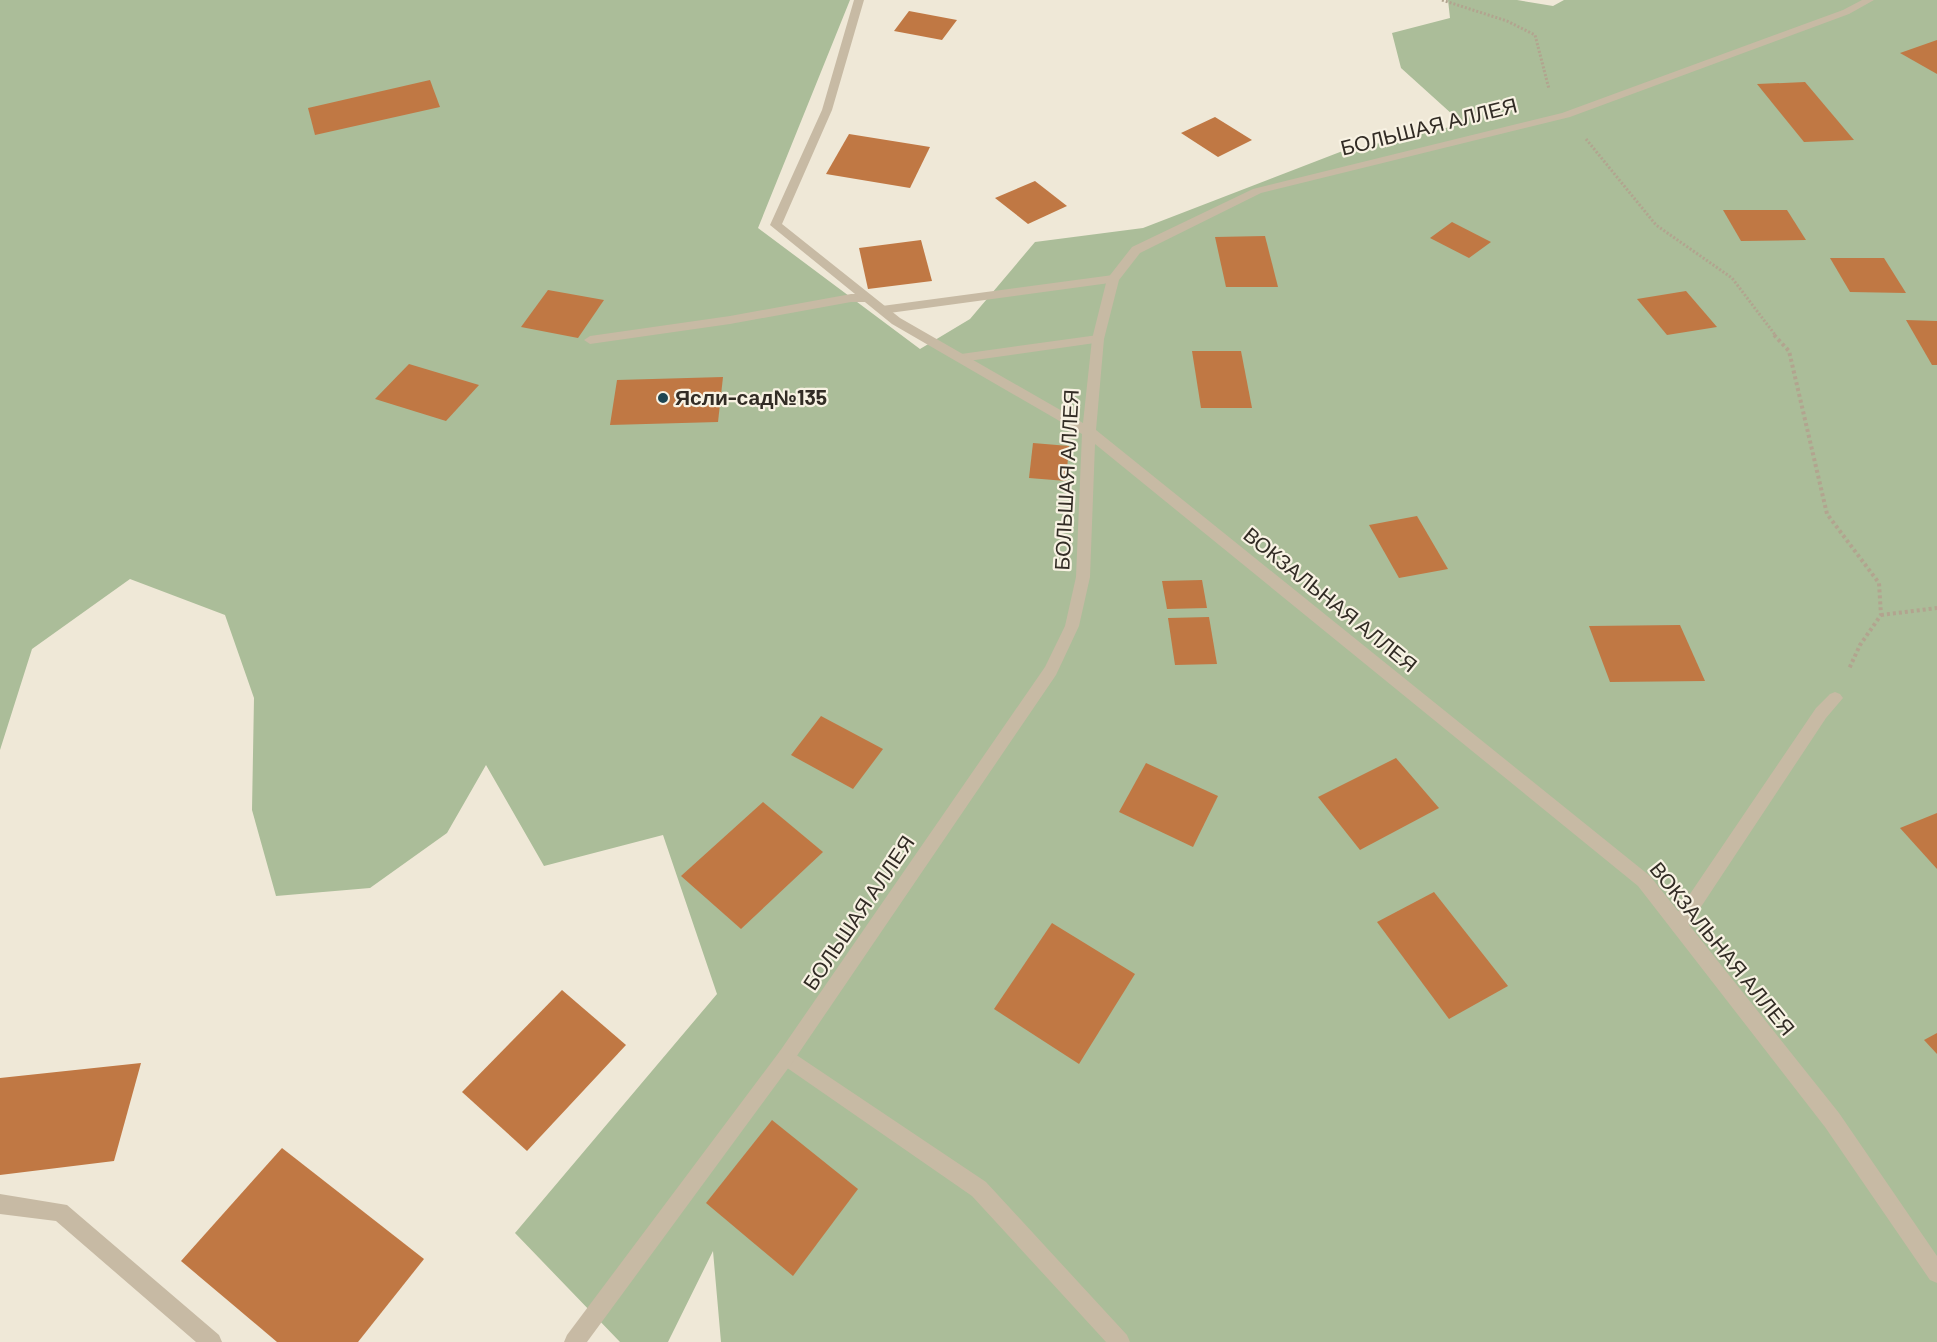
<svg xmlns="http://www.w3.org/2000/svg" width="1937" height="1342" font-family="Barlow,sans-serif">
<rect width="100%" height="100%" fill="#efe8d7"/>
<!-- green -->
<path fill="#abbd99" d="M 0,0 L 850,0 L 758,228 L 920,349 L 970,319 L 1035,242 L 1143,228 L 1340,152 L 1463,124 L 1401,68 L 1392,33 L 1450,18 L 1448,0 L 1517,0 L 1553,6 L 1564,0 L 1937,0 L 1937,1342 L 721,1342 L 713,1251 L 668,1342 L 620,1342 L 515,1233 L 717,994 L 663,835 L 544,866 L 486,765 L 447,833 L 370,888 L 276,896 L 252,810 L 254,698 L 225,615 L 130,579 L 32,649 L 0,750 Z"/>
<!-- building -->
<g fill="#c07844">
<path d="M 909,11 L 957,20 L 942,40 L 894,31 Z"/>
<path d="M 1937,40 L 1937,74 L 1900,53 Z"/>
<path d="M 430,80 L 440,107 L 315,135 L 308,108 Z"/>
<path d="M 1805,82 L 1854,140 L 1804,142 L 1757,84 Z"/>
<path d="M 1215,117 L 1252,140 L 1218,157 L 1181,133 Z"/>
<path d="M 849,134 L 930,147 L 910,188 L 826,174 Z"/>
<path d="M 1035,181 L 1067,206 L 1028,224 L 995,198 Z"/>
<path d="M 1723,210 L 1787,210 L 1806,240 L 1741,241 Z"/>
<path d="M 1452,222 L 1491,242 L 1469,258 L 1430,238 Z"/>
<path d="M 1265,236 L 1278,287 L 1226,287 L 1215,237 Z"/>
<path d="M 921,240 L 932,281 L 868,289 L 859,248 Z"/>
<path d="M 1830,258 L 1884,258 L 1906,293 L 1850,292 Z"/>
<path d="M 548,290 L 604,300 L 578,338 L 521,327 Z"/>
<path d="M 1686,291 L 1717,327 L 1667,335 L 1637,299 Z"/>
<path d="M 1906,320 L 1937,321 L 1937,365 L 1932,365 Z"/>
<path d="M 1192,351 L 1241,351 L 1252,408 L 1201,408 Z"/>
<path d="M 409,364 L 479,385 L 446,421 L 375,399 Z"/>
<path d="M 723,377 L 718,422 L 610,425 L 617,380 Z"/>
<path d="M 1033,443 L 1069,446 L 1066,481 L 1029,478 Z"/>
<path d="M 1417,516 L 1448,569 L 1399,578 L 1369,525 Z"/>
<path d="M 1202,580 L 1207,608 L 1167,609 L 1162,581 Z"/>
<path d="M 1209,617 L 1217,664 L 1175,665 L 1168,618 Z"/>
<path d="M 1680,625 L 1705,681 L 1610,682 L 1589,626 Z"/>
<path d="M 821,716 L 883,749 L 853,789 L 791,755 Z"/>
<path d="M 1396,758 L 1439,808 L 1360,850 L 1318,797 Z"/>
<path d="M 1146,763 L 1218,796 L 1193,847 L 1119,812 Z"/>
<path d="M 763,802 L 823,852 L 741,929 L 681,876 Z"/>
<path d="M 1937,813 L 1937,869 L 1900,828 Z"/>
<path d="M 1434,892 L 1508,986 L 1449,1019 L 1377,922 Z"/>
<path d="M 1052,923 L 1135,974 L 1079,1064 L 994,1009 Z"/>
<path d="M 562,990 L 626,1045 L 527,1151 L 462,1092 Z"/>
<path d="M 1937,1033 L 1937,1054 L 1924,1040 Z"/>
<path d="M 141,1063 L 114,1161 L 0,1175 L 0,1078 Z"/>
<path d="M 772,1120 L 858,1189 L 793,1276 L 706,1203 Z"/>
<path d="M 282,1148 L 424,1259 L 358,1342 L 277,1342 L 181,1261 Z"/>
</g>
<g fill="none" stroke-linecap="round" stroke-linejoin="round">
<!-- path-far1 -->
<g stroke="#b2a48f" stroke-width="3" stroke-dasharray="2 2" stroke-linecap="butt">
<path d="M 1442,0 L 1507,21 L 1535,35 L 1549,89"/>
<path d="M 1586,139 L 1656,225 L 1732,278 L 1776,336"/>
</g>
<!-- path -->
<g stroke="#b2a48f" stroke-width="4" stroke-dasharray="3 3" stroke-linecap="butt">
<path d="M 1774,335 L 1789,351 L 1827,514 L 1879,583 L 1881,615 L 1860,645 L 1849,669"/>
<path d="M 1881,615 L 1937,608"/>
</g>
<!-- lane -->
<g fill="#c7baa4" fill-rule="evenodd">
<path d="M 1113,275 L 1119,279 L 1117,282 L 882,314 L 876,310 L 882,306 Z"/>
<path d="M 851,294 L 868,294 L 874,298 L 868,302 L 851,302 L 730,324 L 590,344 L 584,340 L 590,336 L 730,316 Z"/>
<path d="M 1098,335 L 1102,336 L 1102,342 L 961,362 L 955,358 L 961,354 Z"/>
<path d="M 1835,692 L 1840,694 L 1843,698 L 1826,718 L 1685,931 L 1679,933 L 1673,931 L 1670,925 L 1673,919 L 1816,708 L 1830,694 Z"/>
<path d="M 786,1048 L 986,1182 L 1127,1335 L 1130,1342 L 1106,1342 L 972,1196 L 780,1063 L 777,1057 L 780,1051 Z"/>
</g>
<!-- street -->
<g fill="#c7baa4" fill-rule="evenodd">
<path d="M 854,0 L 864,0 L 832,110 L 782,224 L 900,318 L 1083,423 L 1092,339 L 1107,279 L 1132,247 L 1253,189 L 1562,113 L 1843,10 L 1862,0 L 1874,0 L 1849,14 L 1570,117 L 1261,193 L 1140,253 L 1119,280 L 1104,339 L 1096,430 L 1650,876 L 1839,1113 L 1937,1256 L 1937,1283 L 1930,1280 L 1825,1127 L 1638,886 L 1095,444 L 1090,577 L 1079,626 L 1056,675 L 792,1063 L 587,1342 L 564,1342 L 567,1335 L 780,1051 L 1045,667 L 1065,626 L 1076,577 L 1082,434 L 892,324 L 770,225 L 822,110 Z"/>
<path d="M 0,1194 L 67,1205 L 219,1335 L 222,1342 L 196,1342 L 56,1221 L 0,1214 Z"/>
</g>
</g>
<!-- markers -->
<circle fill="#1d4552" stroke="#f8f2e3" stroke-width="2" cx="663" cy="398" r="6"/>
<g text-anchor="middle" stroke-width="4.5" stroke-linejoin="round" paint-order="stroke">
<!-- street labels -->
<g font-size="21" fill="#322c25" stroke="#f8f2e3">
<text transform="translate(1429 127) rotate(-14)" y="7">БОЛЬШАЯ АЛЛЕЯ</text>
<text transform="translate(1067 480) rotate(-87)" y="7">БОЛЬШАЯ АЛЛЕЯ</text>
<text transform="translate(1330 600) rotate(39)" y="7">ВОКЗАЛЬНАЯ АЛЛЕЯ</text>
<text transform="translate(859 913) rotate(-56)" y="7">БОЛЬШАЯ АЛЛЕЯ</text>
<text transform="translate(1722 949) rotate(51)" y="7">ВОКЗАЛЬНАЯ АЛЛЕЯ</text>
</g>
<!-- poi labels -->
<g font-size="21" font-weight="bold" fill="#322c25" stroke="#f8f2e3" text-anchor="start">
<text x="675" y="405">Ясли-сад№135</text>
</g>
</g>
</svg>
